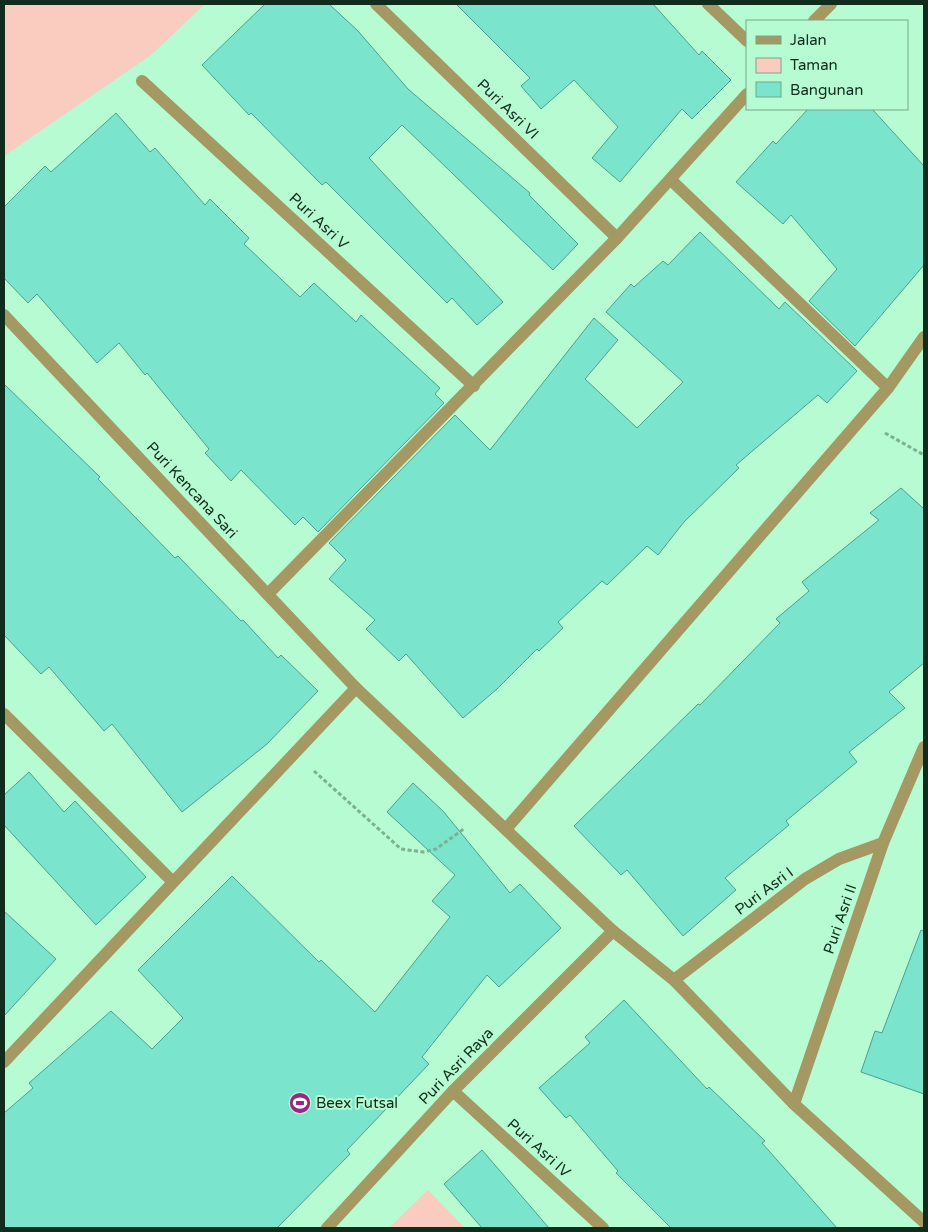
<svg xmlns="http://www.w3.org/2000/svg" width="928" height="1232" font-family="'Varela Round',sans-serif">
<rect width="100%" height="100%" fill="#b6fbd1"/>
<!-- green -->
<g fill="#f9ccbf">
<path d="M 4,4 L 205,4 L 151,55 L 4,156 Z"/>
<path d="M 428,1190 L 465,1228 L 389,1228 Z"/>
</g>
<!-- building -->
<g fill="#7be4cc" stroke="#4aa28f">
<path d="M 265,4 L 329,4 L 358,31 L 408,89 L 530,193 L 529,195 L 578,244 L 553,270 L 402,125 L 369,158 L 503,302 L 477,325 L 452,298 L 447,303 L 326,182 L 322,185 L 251,113 L 249,115 L 202,65 Z"/>
<path d="M 456,4 L 653,4 L 699,55 L 702,51 L 731,80 L 692,119 L 682,109 L 620,182 L 592,158 L 618,127 L 574,80 L 541,109 L 521,86 L 530,78 Z"/>
<path d="M 808,109 L 872,109 L 924,166 L 924,265 L 855,346 L 809,301 L 837,269 L 791,215 L 783,224 L 736,182 L 773,141 L 776,144 Z"/>
<path d="M 116,113 L 150,152 L 155,148 L 205,205 L 210,199 L 249,238 L 244,244 L 300,297 L 314,283 L 356,322 L 361,315 L 440,388 L 435,394 L 444,403 L 318,532 L 303,517 L 295,525 L 241,470 L 231,481 L 205,453 L 209,449 L 147,373 L 145,375 L 119,343 L 97,363 L 37,294 L 28,303 L 4,278 L 4,207 L 45,166 L 51,172 Z"/>
<path d="M 700,232 L 779,309 L 785,302 L 857,371 L 827,403 L 818,395 L 736,465 L 739,468 L 684,522 L 658,555 L 647,546 L 607,585 L 602,581 L 558,622 L 563,628 L 539,651 L 537,649 L 497,689 L 463,718 L 406,654 L 399,661 L 366,629 L 375,620 L 329,579 L 346,560 L 329,543 L 455,415 L 490,450 L 594,318 L 618,340 L 585,379 L 637,428 L 683,382 L 606,312 L 631,284 L 634,287 L 663,261 L 668,265 Z"/>
<path d="M 4,384 L 100,477 L 98,479 L 175,558 L 178,556 L 241,621 L 243,620 L 278,658 L 281,655 L 318,691 L 267,744 L 182,812 L 112,724 L 104,731 L 49,667 L 41,674 L 4,635 Z"/>
<path d="M 901,488 L 924,509 L 924,663 L 889,692 L 905,708 L 849,752 L 857,762 L 786,821 L 789,825 L 725,878 L 736,890 L 683,936 L 627,870 L 621,875 L 574,826 L 698,704 L 700,705 L 780,623 L 776,619 L 809,591 L 802,582 L 879,520 L 870,513 Z"/>
<path d="M 29,772 L 64,812 L 75,801 L 146,877 L 96,925 L 4,825 L 4,795 Z"/>
<path d="M 413,783 L 443,811 L 510,893 L 520,884 L 561,928 L 499,987 L 487,975 L 422,1057 L 429,1064 L 347,1150 L 350,1154 L 277,1228 L 4,1228 L 4,1113 L 33,1088 L 29,1083 L 111,1011 L 152,1049 L 183,1018 L 138,970 L 232,876 L 319,962 L 321,960 L 375,1012 L 450,917 L 432,901 L 455,875 L 387,812 Z"/>
<path d="M 4,911 L 56,959 L 4,1016 Z"/>
<path d="M 921,930 L 924,931 L 924,1094 L 861,1072 L 875,1031 L 882,1033 Z"/>
<path d="M 624,1000 L 707,1089 L 709,1087 L 765,1141 L 762,1143 L 837,1228 L 671,1228 L 616,1173 L 618,1171 L 570,1115 L 566,1118 L 539,1088 L 590,1043 L 585,1037 Z"/>
<path d="M 482,1150 L 549,1228 L 482,1228 L 444,1184 Z"/>
</g>
<g fill="none" stroke-linecap="round" stroke-linejoin="round">
<!-- path -->
<g stroke="#7bb191" stroke-width="3" stroke-dasharray="4 2.5" stroke-linecap="butt">
<path d="M 885,433 L 924,455"/>
<path d="M 314,771 L 401,849 L 423,852 L 436,849 L 465,828"/>
</g>
<!-- minor -->
<g stroke="#a49863" stroke-width="12">
<path d="M 376,4 L 617,238"/>
<path d="M 708,4 L 747,41"/>
<path d="M 814,21 L 831,4"/>
<path d="M 142,81 L 474,386"/>
<path d="M 671,180 L 888,388"/>
<path d="M 4,315 L 356,688 L 613,931 L 674,980 L 794,1104 L 924,1222"/>
<path d="M 268,594 L 617,238 L 747,94"/>
<path d="M 4,714 L 173,882"/>
<path d="M 506,829 L 888,388 L 924,337"/>
<path d="M 674,980 L 805,879 L 839,859 L 883,843"/>
<path d="M 4,1062 L 356,688"/>
<path d="M 453,1091 L 603,1228"/>
<path d="M 794,1104 L 883,843 L 924,747"/>
<path d="M 327,1228 L 453,1091 L 613,931"/>
</g>
</g>
<!-- icons -->
<defs>
<g id="stadium-disc" transform="scale(1.125)"><circle r="9.5" fill="#992682" stroke="#b6fbd1"/><path d="M0-5a6.5 5 0 1 0 0 10a6.5 5 0 1 0 0-10ZM-3.5-1.8h7v3.6h-7Z" fill="#fff"/></g>
</defs>
<g fill-rule="evenodd">
<use href="#stadium-disc" x="300" y="1103"/>
</g>
<g text-anchor="middle" stroke-width="4" stroke-linejoin="round" paint-order="stroke">
<!-- street labels -->
<g font-size="15" fill="#102c1d" stroke="#b6fbd1">
<text transform="translate(508 109) rotate(44)" y="5">Puri Asri VI</text>
<text transform="translate(319 221) rotate(43)" y="5">Puri Asri V</text>
<text transform="translate(192 490) rotate(47)" y="5">Puri Kencana Sari</text>
<text transform="translate(764 891) rotate(-37)" y="5">Puri Asri I</text>
<text transform="translate(840 919) rotate(-71)" y="5">Puri Asri II</text>
<text transform="translate(456 1066) rotate(-46)" y="5">Puri Asri Raya</text>
<text transform="translate(539 1148) rotate(42)" y="5">Puri Asri IV</text>
</g>
<!-- poi labels -->
<g font-size="15" fill="#102c1d" stroke="#b6fbd1" text-anchor="start">
<text x="316" y="1108">Beex Futsal</text>
</g>
</g>
<!-- border -->
<rect width="928" height="1232" fill="none" stroke="#102c1d" stroke-width="10"/>
<!-- legend -->
<rect x="746" y="20" width="162" height="90" fill="#b6fbd1" stroke="#74a889"/>
<rect x="756" y="36" width="25" height="8" fill="#a49863" stroke="#74a889"/>
<text x="790" y="45" font-size="15" fill="#102c1d">Jalan</text>
<rect x="756" y="58" width="25" height="15" fill="#f9ccbf" stroke="#74a889"/>
<text x="790" y="70" font-size="15" fill="#102c1d">Taman</text>
<rect x="756" y="82" width="25" height="15" fill="#7be4cc" stroke="#74a889"/>
<text x="790" y="95" font-size="15" fill="#102c1d">Bangunan</text>
</svg>
